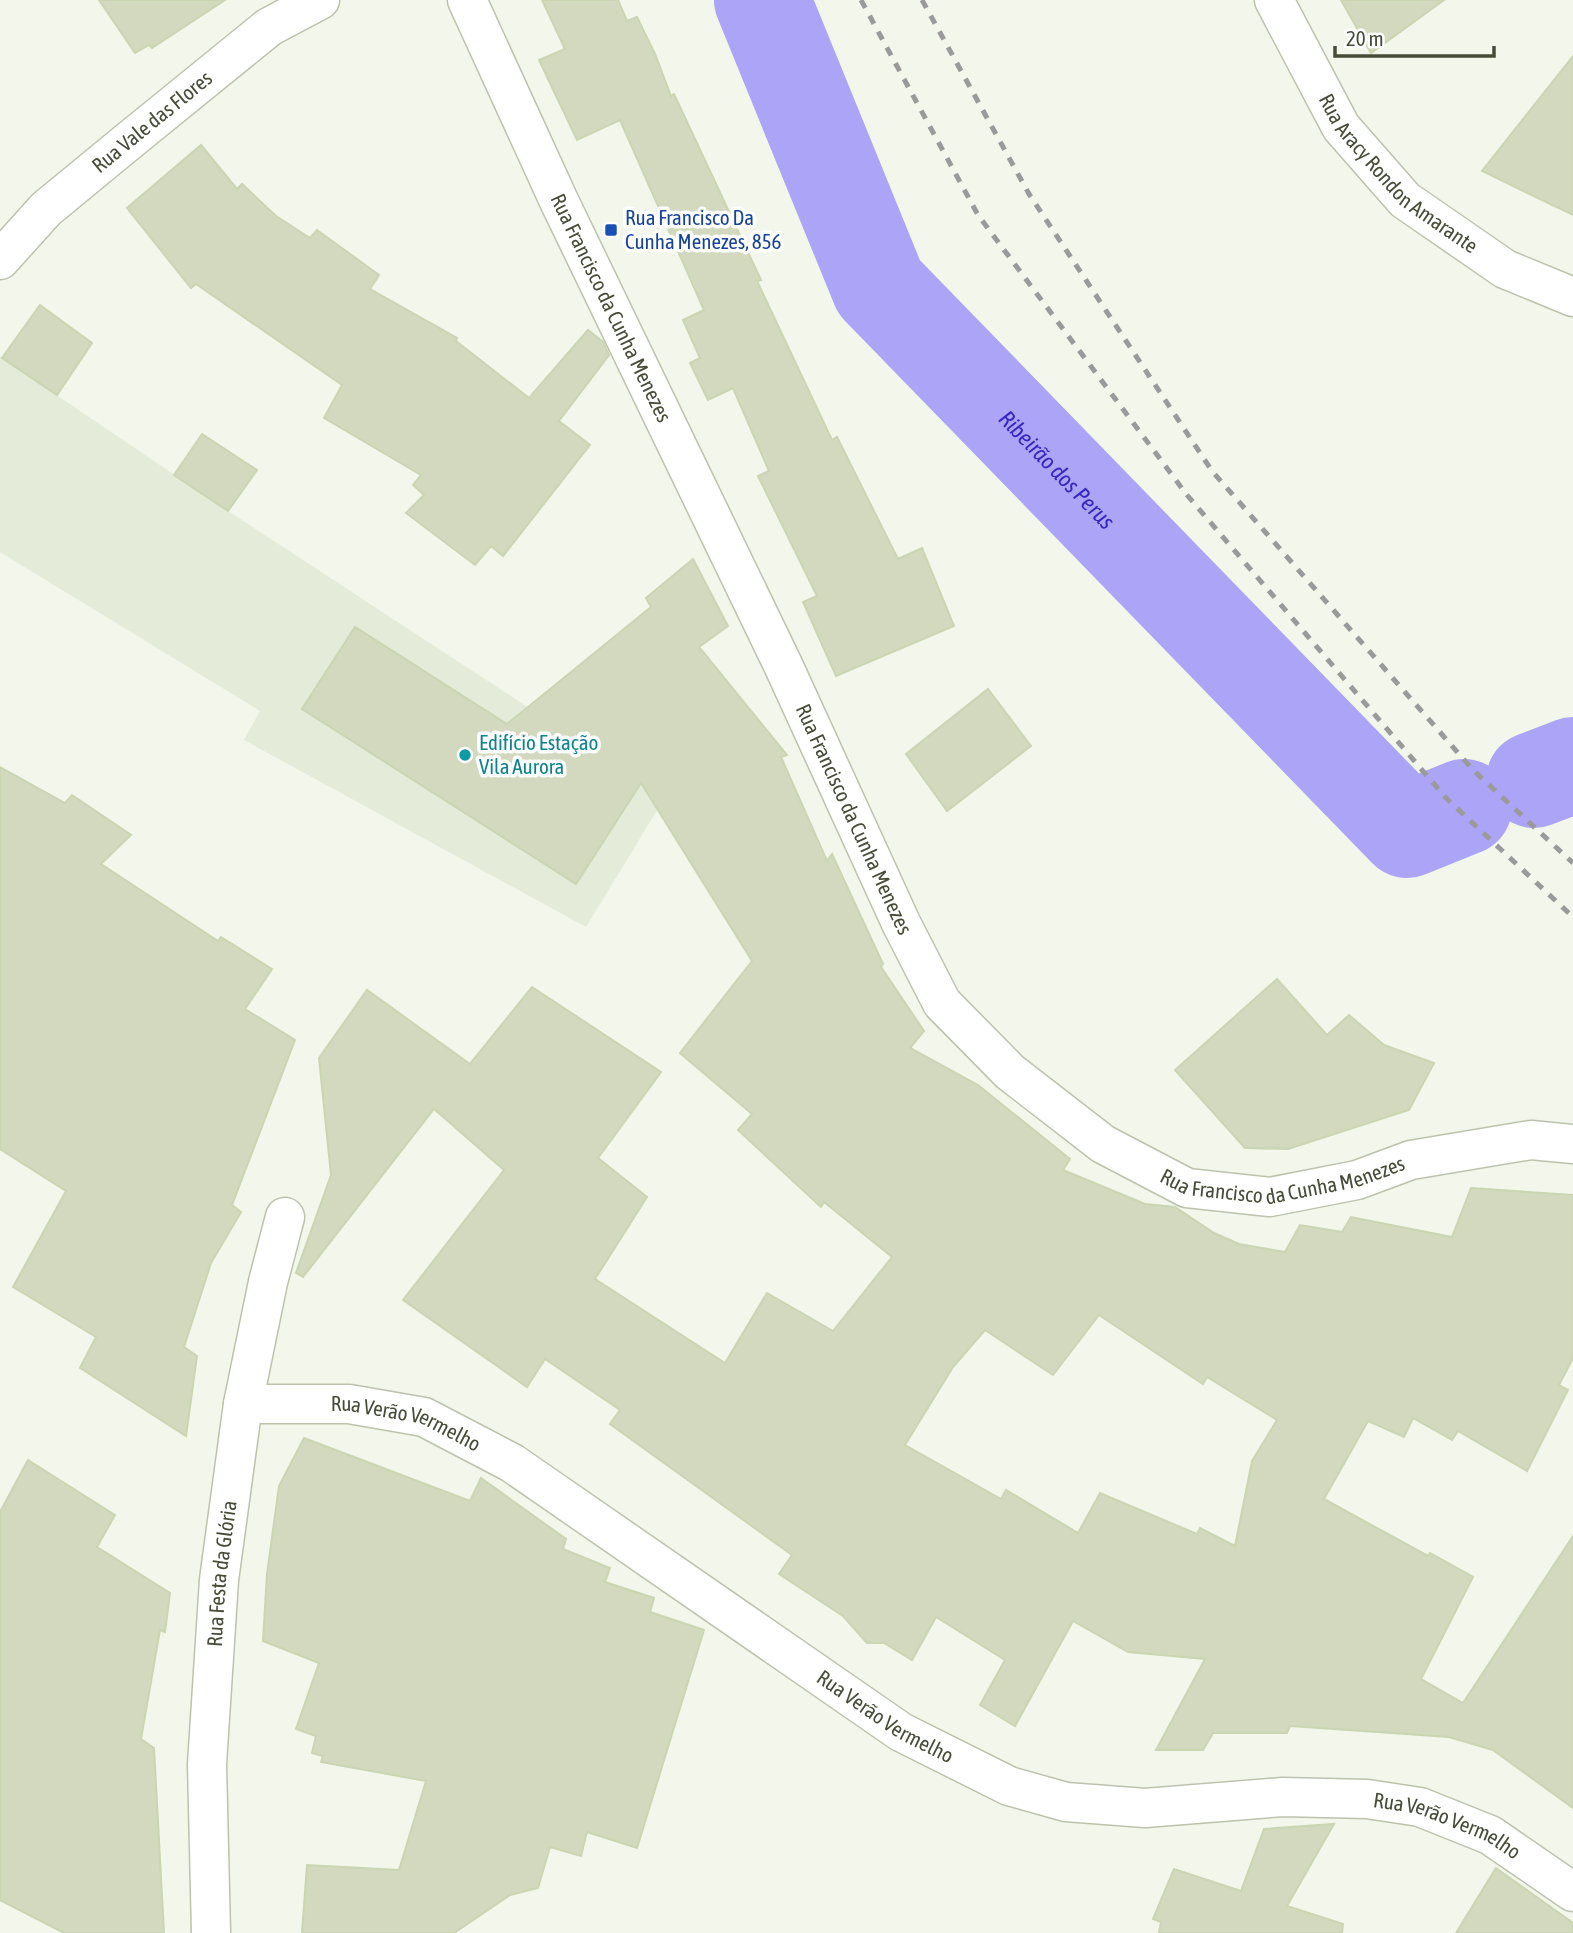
<svg xmlns="http://www.w3.org/2000/svg" width="1573" height="1933" font-family="'Asap Condensed',sans-serif">
<rect width="100%" height="100%" fill="#f2f6eb"/>
<!-- residential -->
<path fill="#e4ebd9" d="M 0,357 L 228,511 L 665,797 L 586,927 L 244,740 L 260,711 L 0,552 Z"/>
<g fill="none" stroke-linecap="round" stroke-linejoin="round">
<!-- river -->
<g stroke="#aca4f6" stroke-width="96">
<path id="s1" d="M 762,0 L 879,287 L 1407,830 L 1464,807"/>
<path d="M 1534,780 L 1573,765"/>
</g>
</g>
<!-- building -->
<g fill="#d2d9bf" stroke="#cad5b2" stroke-width="2" fill-rule="evenodd">
<path d="M 99,0 L 225,0 L 152,48 L 149,45 L 135,53 Z"/>
<path d="M 542,0 L 618,0 L 627,21 L 637,17 L 655,54 L 671,96 L 674,94 L 761,280 L 757,281 L 832,440 L 837,437 L 898,559 L 922,548 L 954,626 L 836,676 L 803,602 L 817,596 L 758,476 L 769,471 L 733,388 L 708,400 L 690,363 L 700,358 L 683,320 L 704,310 L 620,120 L 577,140 L 539,60 L 565,49 Z"/>
<path d="M 1341,0 L 1444,0 L 1371,53 Z"/>
<path d="M 1573,56 L 1573,215 L 1482,171 Z"/>
<path d="M 201,145 L 237,189 L 242,184 L 276,216 L 310,238 L 317,230 L 379,275 L 370,289 L 457,338 L 456,341 L 529,398 L 588,330 L 603,342 L 609,355 L 559,421 L 590,445 L 503,556 L 491,546 L 475,565 L 406,513 L 424,495 L 413,485 L 421,475 L 324,418 L 342,385 L 196,284 L 191,288 L 127,208 Z"/>
<path d="M 40,305 L 92,343 L 57,395 L 2,358 Z"/>
<path d="M 202,434 L 257,470 L 228,511 L 174,475 Z"/>
<path d="M 693,559 L 728,626 L 699,647 L 787,755 L 781,757 L 827,861 L 832,854 L 883,964 L 881,967 L 924,1031 L 910,1048 L 978,1085 L 1070,1159 L 1063,1170 L 1145,1204 L 1175,1207 L 1214,1233 L 1239,1244 L 1285,1252 L 1300,1225 L 1342,1232 L 1351,1217 L 1452,1237 L 1471,1188 L 1573,1195 L 1573,1358 L 1559,1385 L 1568,1390 L 1527,1471 L 1458,1431 L 1452,1440 L 1413,1418 L 1404,1437 L 1368,1421 L 1324,1499 L 1428,1556 L 1430,1553 L 1473,1577 L 1421,1679 L 1463,1703 L 1573,1536 L 1573,1808 L 1493,1750 L 1449,1737 L 1290,1726 L 1287,1733 L 1213,1733 L 1203,1750 L 1156,1750 L 1205,1659 L 1128,1652 L 1073,1621 L 1015,1726 L 980,1705 L 1005,1660 L 936,1617 L 912,1660 L 884,1643 L 867,1643 L 843,1616 L 779,1574 L 792,1555 L 610,1424 L 620,1410 L 545,1359 L 527,1387 L 403,1300 L 504,1170 L 434,1109 L 303,1277 L 296,1273 L 331,1175 L 319,1058 L 367,990 L 470,1064 L 532,987 L 661,1072 L 598,1158 L 647,1197 L 595,1279 L 725,1363 L 767,1293 L 833,1331 L 892,1257 L 824,1202 L 821,1207 L 738,1130 L 752,1114 L 680,1053 L 752,961 L 641,783 L 576,884 L 302,709 L 355,627 L 507,724 L 651,607 L 646,598 ZM 1099,1315 L 1203,1384 L 1207,1377 L 1277,1420 L 1252,1461 L 1235,1546 L 1200,1528 L 1197,1534 L 1100,1493 L 1078,1533 L 1006,1490 L 1001,1499 L 905,1445 L 953,1367 L 985,1330 L 1053,1375 Z"/>
<path d="M 988,689 L 1031,746 L 947,811 L 906,754 Z"/>
<path d="M 0,767 L 65,803 L 72,795 L 131,835 L 101,864 L 218,941 L 221,937 L 272,969 L 245,1009 L 295,1040 L 232,1205 L 241,1212 L 211,1263 L 184,1347 L 197,1356 L 186,1436 L 80,1368 L 96,1337 L 13,1287 L 66,1191 L 0,1149 Z"/>
<path d="M 1277,979 L 1327,1035 L 1349,1015 L 1384,1045 L 1434,1063 L 1409,1110 L 1288,1149 L 1245,1148 L 1175,1070 Z"/>
<path d="M 304,1438 L 470,1501 L 481,1478 L 566,1539 L 563,1549 L 610,1568 L 605,1582 L 654,1598 L 650,1612 L 704,1630 L 637,1848 L 587,1832 L 581,1856 L 550,1847 L 538,1888 L 510,1895 L 454,1933 L 302,1933 L 307,1865 L 399,1870 L 426,1781 L 321,1762 L 323,1756 L 312,1753 L 316,1736 L 296,1729 L 319,1663 L 263,1641 L 267,1574 L 279,1486 Z"/>
<path d="M 28,1460 L 115,1515 L 97,1547 L 170,1593 L 165,1632 L 160,1630 L 141,1739 L 154,1748 L 164,1933 L 64,1933 L 0,1900 L 0,1512 Z"/>
<path d="M 1334,1824 L 1287,1906 L 1343,1924 L 1342,1933 L 1159,1933 L 1161,1922 L 1153,1919 L 1174,1869 L 1241,1891 L 1264,1829 Z"/>
<path d="M 1496,1868 L 1573,1923 L 1573,1933 L 1456,1933 Z"/>
</g>
<g fill="none" stroke-linecap="round" stroke-linejoin="round">
<!-- minor casing -->
<g stroke="#bcc3ac" stroke-width="41">
<g id="minor">
<path id="s2" d="M 467,0 L 559,201 L 784,667 L 901,923 L 942,1003 L 1010,1072 L 1103,1144 L 1187,1188 L 1270,1197 L 1357,1180 L 1411,1160 L 1531,1140 L 1573,1144"/>
<path id="s3" d="M 1274,0 L 1341,127 L 1405,200 L 1505,269 L 1573,297"/>
<path id="s4" d="M 0,260 L 46,209 L 125,144 L 269,27 L 320,0"/>
<path id="s5" d="M 243,1404 L 349,1404 L 424,1417 L 512,1463 L 901,1732 L 1009,1786 L 1066,1802 L 1145,1808 L 1283,1797 L 1367,1799 L 1420,1807 L 1490,1835 L 1573,1892"/>
<path id="s6" d="M 211,1933 L 207,1764 L 219,1580 L 243,1404 L 268,1282 L 285,1217"/>
</g>
</g>
<!-- minor -->
<use href="#minor" stroke="#fff" stroke-width="38"/>
<!-- rail -->
<g stroke="#9a9a9a" stroke-width="5" stroke-dasharray="9 9" stroke-linecap="butt">
<path d="M 861,0 L 978,215 L 1187,495 L 1446,798 L 1573,917"/>
<path d="M 922,0 L 1029,194 L 1212,471 L 1473,770 L 1573,863"/>
</g>
</g>
<!-- markers -->
<rect fill="#1a4fb4" stroke="#fff" stroke-width="2.5" x="604" y="223" width="14" height="14" rx="3.5"/>
<circle fill="#0f9aa8" stroke="#fff" stroke-width="2.5" cx="465" cy="755" r="7"/>
<g text-anchor="middle" stroke-width="7" stroke-linejoin="round" paint-order="stroke">
<!-- street labels -->
<g font-size="21" fill="#464c38" stroke="#fff">
<text dy="7" stroke="none"><textPath href="#s4" startOffset="206">Rua Vale das Flores</textPath></text>
<text dy="7" stroke="none"><textPath href="#s3" startOffset="217">Rua Aracy Rondon Amarante</textPath></text>
<text dy="7" stroke="none"><textPath href="#s2" startOffset="340">Rua Francisco da Cunha Menezes</textPath></text>
<text dy="7" stroke="none"><textPath href="#s2" startOffset="906">Rua Francisco da Cunha Menezes</textPath></text>
<text dy="7" stroke="none"><textPath href="#s2" startOffset="1516">Rua Francisco da Cunha Menezes</textPath></text>
<text dy="7" stroke="none"><textPath href="#s5" startOffset="166">Rua Verão Vermelho</textPath></text>
<text dy="7" stroke="none"><textPath href="#s6" startOffset="360">Rua Festa da Glória</textPath></text>
<text dy="7" stroke="none"><textPath href="#s5" startOffset="733">Rua Verão Vermelho</textPath></text>
<text dy="7" stroke="none"><textPath href="#s5" startOffset="1321">Rua Verão Vermelho</textPath></text>
</g>
<!-- transit labels -->
<g font-size="21" fill="#164399" stroke="#fff" text-anchor="start">
<text x="625" y="225">Rua Francisco Da<tspan x="625" dy="24">Cunha Menezes, 856</tspan></text>
</g>
<!-- culture labels -->
<g font-size="21" fill="#0d838f" stroke="#fff" text-anchor="start">
<text x="479" y="750">Edifício Estação<tspan x="479" dy="24">Vila Aurora</tspan></text>
</g>
<!-- water labels -->
<g font-size="23" font-style="italic" fill="#3727c2" stroke="#fff">
<text dy="8" stroke="none"><textPath href="#s1" startOffset="565">Ribeirão dos Perus</textPath></text>
</g>
</g>
<!-- scale -->
<path d="M1335 46v10h159v-10" fill="none" stroke="#464c38" stroke-width="3.5"/>
<text x="1346" y="46" font-size="21" fill="#464c38" stroke="#ffffff" stroke-width="5" paint-order="stroke">20 m</text>
</svg>
